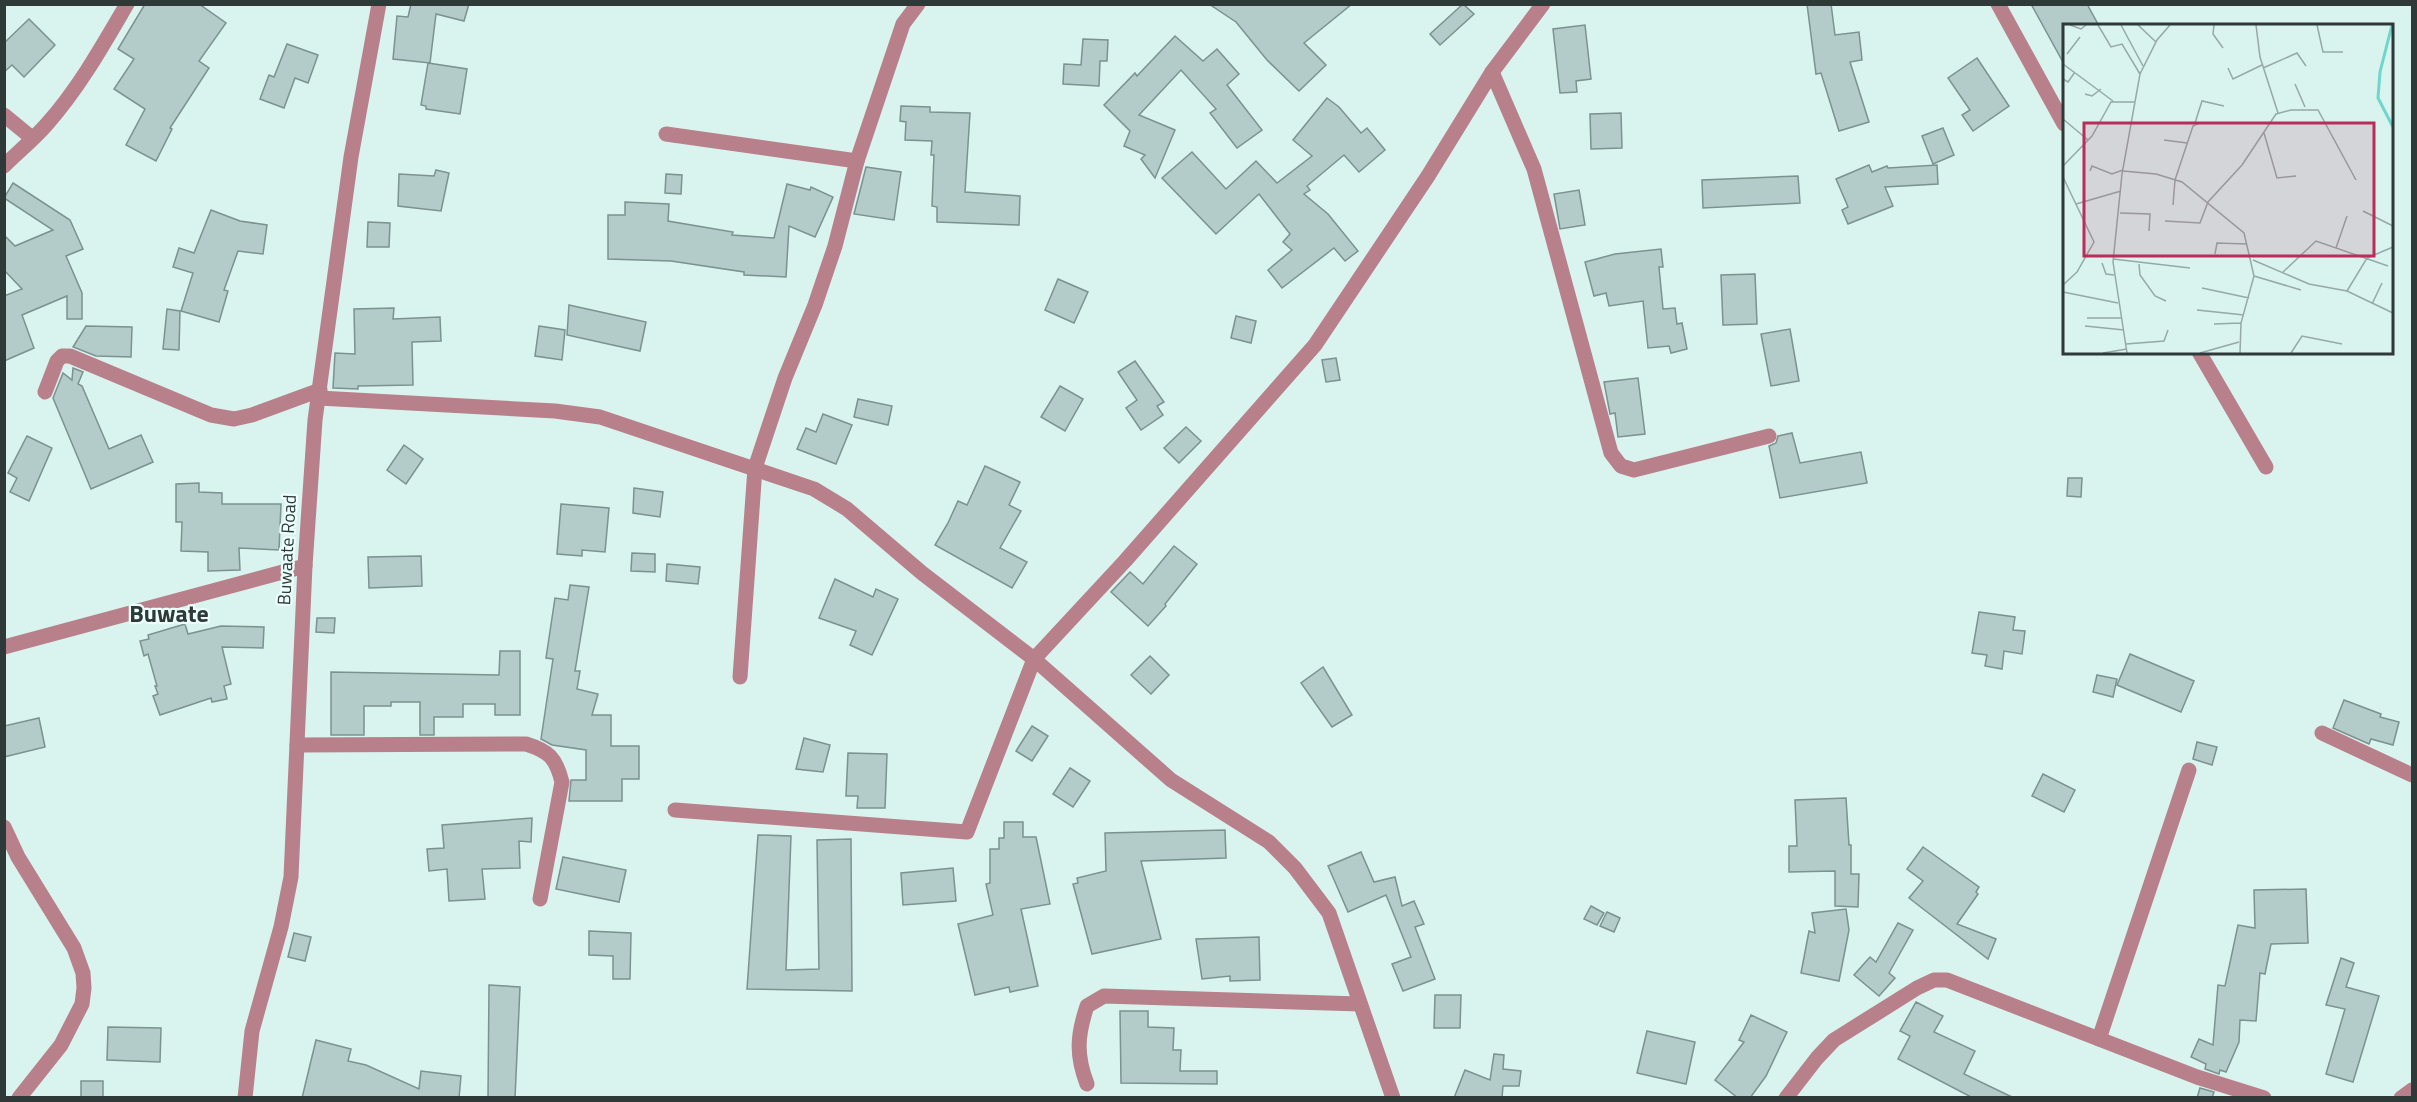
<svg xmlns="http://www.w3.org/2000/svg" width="2417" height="1102" font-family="'Titillium Web',sans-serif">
<rect width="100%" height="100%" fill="#d9f3ef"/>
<!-- building -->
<g fill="#b3ccc9" stroke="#7b928f" stroke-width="1.5">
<path d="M 145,4 L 199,4 L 226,23 L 199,61 L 209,68 L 170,128 L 172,129 L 156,161 L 126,145 L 145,109 L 114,89 L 134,59 L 118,49 Z"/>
<path d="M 411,4 L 469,4 L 464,21 L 436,14 L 430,63 L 393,59 L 397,16 L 408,17 Z"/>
<path d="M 1209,4 L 1352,4 L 1304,43 L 1326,65 L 1299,91 L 1267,60 L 1236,22 Z"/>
<path d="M 1463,4 L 1474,14 L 1440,45 L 1430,34 Z"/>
<path d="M 1807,4 L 1831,4 L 1835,35 L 1859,32 L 1862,60 L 1850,62 L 1869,122 L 1839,131 L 1821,73 L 1816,74 Z"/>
<path d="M 2031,4 L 2087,4 L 2099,26 L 2064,26 L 2064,64 Z"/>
<path d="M 29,19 L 55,45 L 24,77 L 12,65 L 4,72 L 4,43 Z"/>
<path d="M 1585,25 L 1591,79 L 1576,81 L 1577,92 L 1560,93 L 1553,29 Z"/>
<path d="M 1175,36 L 1203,61 L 1217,49 L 1239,74 L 1227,85 L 1262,130 L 1237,148 L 1210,113 L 1216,109 L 1181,70 L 1139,115 L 1175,130 L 1155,178 L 1141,159 L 1145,155 L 1124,146 L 1130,131 L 1104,105 L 1135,73 L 1137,76 Z"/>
<path d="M 1083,39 L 1108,40 L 1107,61 L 1100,61 L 1099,86 L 1063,84 L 1064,64 L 1081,65 Z"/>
<path d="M 287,44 L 318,55 L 308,83 L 295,78 L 284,108 L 260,99 L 269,75 L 274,77 Z"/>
<path d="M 1977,58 L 2009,106 L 1973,131 L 1962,115 L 1970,110 L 1948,78 Z"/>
<path d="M 428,63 L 467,69 L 460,114 L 426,109 L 426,106 L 421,105 Z"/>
<path d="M 1327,98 L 1339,107 L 1361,133 L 1367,128 L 1385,150 L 1359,172 L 1344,155 L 1307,186 L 1310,190 L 1304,194 L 1328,214 L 1358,251 L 1345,261 L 1334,248 L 1282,288 L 1268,270 L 1292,250 L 1283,242 L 1290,234 L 1259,194 L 1216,234 L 1162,178 L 1192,152 L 1226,189 L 1256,161 L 1277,183 L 1312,156 L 1293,140 Z"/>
<path d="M 901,106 L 930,107 L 930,112 L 970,113 L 965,192 L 1020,196 L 1019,225 L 937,222 L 937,207 L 932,206 L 934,155 L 931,155 L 932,141 L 905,140 L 906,122 L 900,121 Z"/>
<path d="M 1621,113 L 1622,148 L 1591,149 L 1590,114 Z"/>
<path d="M 1943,128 L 1954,155 L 1933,164 L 1922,136 Z"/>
<path d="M 1869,165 L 1872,172 L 1887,166 L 1888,168 L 1937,165 L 1938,184 L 1885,187 L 1893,206 L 1848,224 L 1842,210 L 1848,207 L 1836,179 Z"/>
<path d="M 866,167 L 901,172 L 894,220 L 854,214 Z"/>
<path d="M 436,170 L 449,173 L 441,211 L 398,206 L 399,174 L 434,176 Z"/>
<path d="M 666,174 L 682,175 L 681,194 L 665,193 Z"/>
<path d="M 1798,176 L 1800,203 L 1703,208 L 1702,180 Z"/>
<path d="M 13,183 L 70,220 L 83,249 L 66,256 L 82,293 L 82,319 L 67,319 L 67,296 L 22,315 L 34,348 L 4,361 L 4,296 L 22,289 L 4,270 L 4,235 L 15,246 L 53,230 L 4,198 Z"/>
<path d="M 787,184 L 810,190 L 811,187 L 833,197 L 815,237 L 789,226 L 786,277 L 744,275 L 744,272 L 671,261 L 608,259 L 608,215 L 625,215 L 625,202 L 669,204 L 668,221 L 733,232 L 732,235 L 774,238 Z"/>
<path d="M 1579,190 L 1585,225 L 1560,229 L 1554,194 Z"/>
<path d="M 211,210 L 240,221 L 267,225 L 263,254 L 238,251 L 224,290 L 228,291 L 219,322 L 181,311 L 193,273 L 173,267 L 179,248 L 194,253 Z"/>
<path d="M 368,222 L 390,223 L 389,247 L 367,247 Z"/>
<path d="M 1661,249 L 1663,267 L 1659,267 L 1663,309 L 1675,308 L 1677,324 L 1682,323 L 1687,349 L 1671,353 L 1669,346 L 1648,348 L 1643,301 L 1609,306 L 1606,293 L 1594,296 L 1585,262 L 1615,254 Z"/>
<path d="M 1755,274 L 1757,324 L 1723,325 L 1721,275 Z"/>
<path d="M 1058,279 L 1088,292 L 1074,323 L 1045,310 Z"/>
<path d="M 569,305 L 646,322 L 640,351 L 567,335 Z"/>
<path d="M 394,308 L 393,319 L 440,317 L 441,341 L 412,342 L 413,385 L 358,386 L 358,389 L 333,388 L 335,353 L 355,354 L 354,309 Z"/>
<path d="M 167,309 L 180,311 L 179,350 L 163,349 Z"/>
<path d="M 1236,316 L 1256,321 L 1251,343 L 1231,338 Z"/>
<path d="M 86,326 L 132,327 L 131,357 L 96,356 L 73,347 Z"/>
<path d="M 539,326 L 565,330 L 562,360 L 535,356 Z"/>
<path d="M 1790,329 L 1799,381 L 1771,386 L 1761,334 Z"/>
<path d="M 1336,358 L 1340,380 L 1326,382 L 1322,360 Z"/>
<path d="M 1135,361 L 1164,402 L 1157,406 L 1163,415 L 1141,430 L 1126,408 L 1137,400 L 1118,372 Z"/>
<path d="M 73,368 L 83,372 L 78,384 L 82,386 L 109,449 L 141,435 L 153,462 L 91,489 L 53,398 L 63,373 L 72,380 Z"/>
<path d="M 1638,378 L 1645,434 L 1618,437 L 1615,413 L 1610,414 L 1604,382 Z"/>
<path d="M 1060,386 L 1083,399 L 1065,431 L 1041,417 Z"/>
<path d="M 858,399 L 892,406 L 888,425 L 854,417 Z"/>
<path d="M 823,414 L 852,425 L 836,464 L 797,449 L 806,428 L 816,432 Z"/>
<path d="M 1186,427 L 1201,441 L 1179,463 L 1164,448 Z"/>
<path d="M 1792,433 L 1800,463 L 1861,452 L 1867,483 L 1780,498 L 1769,446 L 1776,443 L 1778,436 Z"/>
<path d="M 27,436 L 52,448 L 29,501 L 10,492 L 17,478 L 8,473 Z"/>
<path d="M 404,445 L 423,459 L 406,484 L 387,470 Z"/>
<path d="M 985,466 L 1020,482 L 1009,505 L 1021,511 L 1000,548 L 1027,562 L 1012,588 L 935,545 L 948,523 L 958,501 L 967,505 Z"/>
<path d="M 2068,478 L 2082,478 L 2081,497 L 2067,496 Z"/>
<path d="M 199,483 L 199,492 L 222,493 L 222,504 L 281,504 L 279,550 L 239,548 L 240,570 L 208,571 L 208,552 L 181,551 L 182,522 L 176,522 L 176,484 Z"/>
<path d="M 634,488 L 663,492 L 660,517 L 633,513 Z"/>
<path d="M 561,504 L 609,508 L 605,552 L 582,550 L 582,556 L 557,554 Z"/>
<path d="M 1174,546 L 1197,564 L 1165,604 L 1166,606 L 1148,626 L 1111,592 L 1130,572 L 1143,584 Z"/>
<path d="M 632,553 L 655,554 L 655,572 L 631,571 Z"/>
<path d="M 421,556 L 422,586 L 369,588 L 368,557 Z"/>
<path d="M 667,564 L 700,567 L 698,584 L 666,581 Z"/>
<path d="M 835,579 L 873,597 L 876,589 L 898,599 L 872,655 L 850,645 L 856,631 L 819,618 Z"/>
<path d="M 570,585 L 589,587 L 575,671 L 580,671 L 577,689 L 598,694 L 592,715 L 611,715 L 611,746 L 639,746 L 639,779 L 622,779 L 622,801 L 569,801 L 571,780 L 586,780 L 586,750 L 552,745 L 541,739 L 553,659 L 546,658 L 555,598 L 568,600 Z"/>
<path d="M 1979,612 L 2015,617 L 2013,630 L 2025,631 L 2022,654 L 2004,651 L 2002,669 L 1985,666 L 1987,655 L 1972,653 Z"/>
<path d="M 317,618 L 335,618 L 334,633 L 316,632 Z"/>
<path d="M 185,624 L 188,634 L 221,626 L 264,627 L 263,648 L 222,647 L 231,684 L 224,686 L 227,699 L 212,702 L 211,698 L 160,715 L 153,696 L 158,694 L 155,686 L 157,686 L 148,654 L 144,656 L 140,641 L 149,639 L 148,635 Z"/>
<path d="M 500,651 L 520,651 L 520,715 L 495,715 L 495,704 L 463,704 L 463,717 L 434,717 L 434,735 L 420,735 L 420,702 L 391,702 L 391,706 L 364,706 L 364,735 L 331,735 L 331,672 L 499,675 Z"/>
<path d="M 2130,654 L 2194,681 L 2181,712 L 2117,685 Z"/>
<path d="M 1150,656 L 1169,675 L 1151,694 L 1131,675 Z"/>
<path d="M 1323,667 L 1352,715 L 1332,727 L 1301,683 Z"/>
<path d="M 2097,675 L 2117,679 L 2113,697 L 2093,692 Z"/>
<path d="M 2344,700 L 2381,714 L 2380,717 L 2399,722 L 2393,745 L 2371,739 L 2369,744 L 2333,728 Z"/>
<path d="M 39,718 L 45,747 L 4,757 L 4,726 Z"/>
<path d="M 1032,726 L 1048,736 L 1032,761 L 1016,751 Z"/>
<path d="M 804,738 L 830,745 L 823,772 L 796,769 Z"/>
<path d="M 2197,742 L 2217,747 L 2212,765 L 2193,759 Z"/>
<path d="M 848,753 L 887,754 L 885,808 L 857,808 L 858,796 L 846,796 Z"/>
<path d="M 1070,768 L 1090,781 L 1073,807 L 1053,794 Z"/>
<path d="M 2043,774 L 2075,790 L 2064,812 L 2032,796 Z"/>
<path d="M 1846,798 L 1849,845 L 1851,845 L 1851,874 L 1859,874 L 1858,907 L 1835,906 L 1835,871 L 1789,872 L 1789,846 L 1797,846 L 1795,800 Z"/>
<path d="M 532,818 L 531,842 L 519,841 L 520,868 L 482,869 L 485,899 L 449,901 L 447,869 L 429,871 L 427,849 L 444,848 L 442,825 Z"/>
<path d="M 1004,822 L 1023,822 L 1023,837 L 1036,837 L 1050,904 L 1021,909 L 1038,986 L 1010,992 L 1009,987 L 975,995 L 958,924 L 993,915 L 986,884 L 990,883 L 990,849 L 999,849 L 999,838 L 1004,838 Z"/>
<path d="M 1225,830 L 1226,858 L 1141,861 L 1161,939 L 1092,954 L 1073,884 L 1078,883 L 1077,878 L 1106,871 L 1105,833 Z"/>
<path d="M 758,835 L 791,836 L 786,970 L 819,969 L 817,840 L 851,839 L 852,991 L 747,989 Z"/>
<path d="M 1923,847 L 1979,887 L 1976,892 L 1978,894 L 1957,924 L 1996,939 L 1988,959 L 1909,898 L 1923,881 L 1907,869 Z"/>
<path d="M 1361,852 L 1374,882 L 1395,877 L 1402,906 L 1414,901 L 1424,924 L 1415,927 L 1435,979 L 1403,991 L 1392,964 L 1411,957 L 1386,895 L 1348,912 L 1328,866 Z"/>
<path d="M 563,857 L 626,870 L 619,902 L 556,889 Z"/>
<path d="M 953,868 L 956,901 L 903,905 L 901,873 Z"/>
<path d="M 2306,889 L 2308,943 L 2271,944 L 2265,974 L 2260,973 L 2256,1021 L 2240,1020 L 2239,1042 L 2226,1072 L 2220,1070 L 2219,1074 L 2205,1069 L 2206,1064 L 2191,1057 L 2199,1039 L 2213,1045 L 2218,985 L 2225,986 L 2238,925 L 2255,928 L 2254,890 Z"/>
<path d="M 1591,906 L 1604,913 L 1597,925 L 1584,919 Z"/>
<path d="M 1846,909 L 1849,930 L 1839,981 L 1801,973 L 1809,931 L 1815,933 L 1812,913 Z"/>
<path d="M 1607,912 L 1620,918 L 1614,932 L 1600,926 Z"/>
<path d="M 1898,923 L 1913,930 L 1889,973 L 1895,978 L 1879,996 L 1854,975 L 1870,957 L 1876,962 Z"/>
<path d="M 589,931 L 631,933 L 630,979 L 613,979 L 613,956 L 589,955 Z"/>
<path d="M 294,933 L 311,937 L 305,961 L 288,957 Z"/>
<path d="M 1259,937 L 1260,980 L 1230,981 L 1230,976 L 1202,979 L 1196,939 Z"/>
<path d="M 2341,958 L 2354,963 L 2346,987 L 2379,996 L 2353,1082 L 2326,1074 L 2345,1009 L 2326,1005 Z"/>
<path d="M 489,985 L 520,987 L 515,1098 L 488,1098 Z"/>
<path d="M 1435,995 L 1461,995 L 1460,1028 L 1434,1028 Z"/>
<path d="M 1916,1002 L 1943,1016 L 1934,1032 L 1975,1051 L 1964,1074 L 2014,1098 L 1973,1098 L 1898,1059 L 1910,1036 L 1900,1031 Z"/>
<path d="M 1120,1011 L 1148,1011 L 1148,1027 L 1174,1028 L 1173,1050 L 1181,1050 L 1180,1071 L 1217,1071 L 1217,1084 L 1121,1083 Z"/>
<path d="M 1751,1015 L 1787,1032 L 1766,1076 L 1750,1098 L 1738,1098 L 1715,1080 L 1744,1042 L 1739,1040 Z"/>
<path d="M 108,1027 L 161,1028 L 160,1062 L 107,1060 Z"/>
<path d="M 1647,1031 L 1695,1042 L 1686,1084 L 1637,1073 Z"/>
<path d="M 316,1040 L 351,1049 L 348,1061 L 366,1065 L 419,1089 L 421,1071 L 461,1076 L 459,1098 L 302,1098 Z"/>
<path d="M 1494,1054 L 1504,1055 L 1503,1069 L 1521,1071 L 1519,1086 L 1503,1086 L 1502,1098 L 1454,1098 L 1465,1070 L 1490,1080 Z"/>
<rect x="81" y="1081" width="22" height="17"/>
<path d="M 2200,1088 L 2214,1092 L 2212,1098 L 2197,1098 Z"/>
</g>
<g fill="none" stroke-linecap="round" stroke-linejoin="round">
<!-- minor -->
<g stroke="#b8808a" stroke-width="15">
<path d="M 1998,4 L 2064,124"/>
<path d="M 1492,72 L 1534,169 L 1611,453 L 1621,466 L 1634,470 L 1769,436"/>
<path d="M 4,115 L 32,138"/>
<path d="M 666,134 L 857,161"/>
<path d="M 4,166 C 18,152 34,139 47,124 C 79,88 103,45 127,4"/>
<path d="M 2199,352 L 2266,467"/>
<path d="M 45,392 L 57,361 L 62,356 L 70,356 L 211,415 L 234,419 L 252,415 L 320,390"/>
<path d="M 319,398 L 555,411 L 600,417 L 814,489 L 847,509 L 922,573 L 1034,659 L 1171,780 L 1269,842 L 1295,868 L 1329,913 L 1393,1098"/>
<path d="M 4,647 L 305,566"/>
<path d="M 740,677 L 755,468 L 785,378 L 815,305 L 835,246 L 857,161 L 903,24 L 918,4"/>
<path d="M 2322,733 L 2412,775"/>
<path d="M 297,745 L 526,744 C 549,751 556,758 562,782 L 540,899"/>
<path d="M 675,810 L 967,832 L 1034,659 L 1125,561 L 1315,345 L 1428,176 L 1492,72 L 1543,4"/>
<path d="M 4,827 L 18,857 L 74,948 L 83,973 L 84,988 L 82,1004 L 61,1045 L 19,1098"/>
<path d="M 2099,1039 L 2189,770"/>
<path d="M 1087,1084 C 1076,1055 1077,1036 1087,1006 L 1104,996 L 1360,1004"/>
<path d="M 245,1098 L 252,1031 L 281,927 L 291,877 L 305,566 L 315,420 L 351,157 L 379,4"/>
<path d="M 1786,1098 L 1817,1058 L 1834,1040 L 1917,988 L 1934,980 L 1947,980 L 2197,1077 L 2264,1098"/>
<path d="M 2401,1098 L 2412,1090"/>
</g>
</g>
<g text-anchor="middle" stroke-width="4.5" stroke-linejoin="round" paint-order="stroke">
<!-- street labels -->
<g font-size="18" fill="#2f3938" stroke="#ebfffc">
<text transform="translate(287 550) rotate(-87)" y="6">Buwaate Road</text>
</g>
<!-- district labels -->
<g font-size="24" font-weight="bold" fill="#2f3938" stroke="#ebfffc">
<text x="169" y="622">Buwate</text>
</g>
</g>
<!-- overview -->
<g transform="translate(2063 24)">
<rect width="330" height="330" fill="#d9f3ef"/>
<path fill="none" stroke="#70d6cc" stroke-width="3" d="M 329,1 L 317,48 L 315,74 L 330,103"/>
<path fill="none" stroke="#95a9a6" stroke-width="1.5" d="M 7,1 L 18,5 L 23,1M 35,1 L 48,23 L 59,20 L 77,50M 58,1 L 80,42M 75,1 L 93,18M 151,1 L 150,10 L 160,24M 193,1 L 197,33 L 215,89M 254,1 L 260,28 L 280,28M 4,30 L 17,13M 0,40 L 50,77M 165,44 L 170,55 L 199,41M 200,44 L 234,29 L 243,42M 0,55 L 5,58 L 12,48M 232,60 L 242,83M 22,70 L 29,72 L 38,65M 0,95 L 25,116M 132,99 L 139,77 L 161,82M 201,109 L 214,154 L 233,152M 101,116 L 124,119M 0,142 L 29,112 L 48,78 L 71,78M 27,147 L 29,142 L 49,150 L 60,146M 60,147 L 93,150 L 119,158 L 181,209 L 191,252 L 178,299 L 177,329M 0,153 L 31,218 L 14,248 L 0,261M 13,180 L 58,167M 110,181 L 112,156 L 130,102 L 136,99M 300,187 L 330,202M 57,189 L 87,190 L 86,207M 102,197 L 137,199 L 145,178 L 179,141 L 213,90 L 228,86 L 255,86 L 293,156M 273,224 L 284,192M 152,230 L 154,219 L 184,220M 50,235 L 127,244M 190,236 L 246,260 L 284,267 L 330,289M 39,239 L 43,250 L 51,251M 76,240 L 77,251 L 92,272 L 103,277M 220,248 L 253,217 L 325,242M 191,252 L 238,266M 139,264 L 186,274M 284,267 L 304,234 L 330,223M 0,268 L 55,279M 309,280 L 319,259M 134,286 L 181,291M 24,294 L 59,294M 151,300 L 178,299M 22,302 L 61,306M 63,320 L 101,317 L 105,306M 40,329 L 64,325M 64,329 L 50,238 L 59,150 L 77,50 L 94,16 L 107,1M 137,329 L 176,318M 228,329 L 239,312 L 279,320"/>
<path fill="#ba2c59" fill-opacity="0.15" stroke="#ba2c59" stroke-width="3" d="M 21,99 L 311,99 L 311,232 L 21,232 Z"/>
<rect width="330" height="330" fill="none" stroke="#2f3938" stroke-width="3"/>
</g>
<!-- border -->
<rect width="2417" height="1102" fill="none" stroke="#2f3938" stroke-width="12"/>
</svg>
